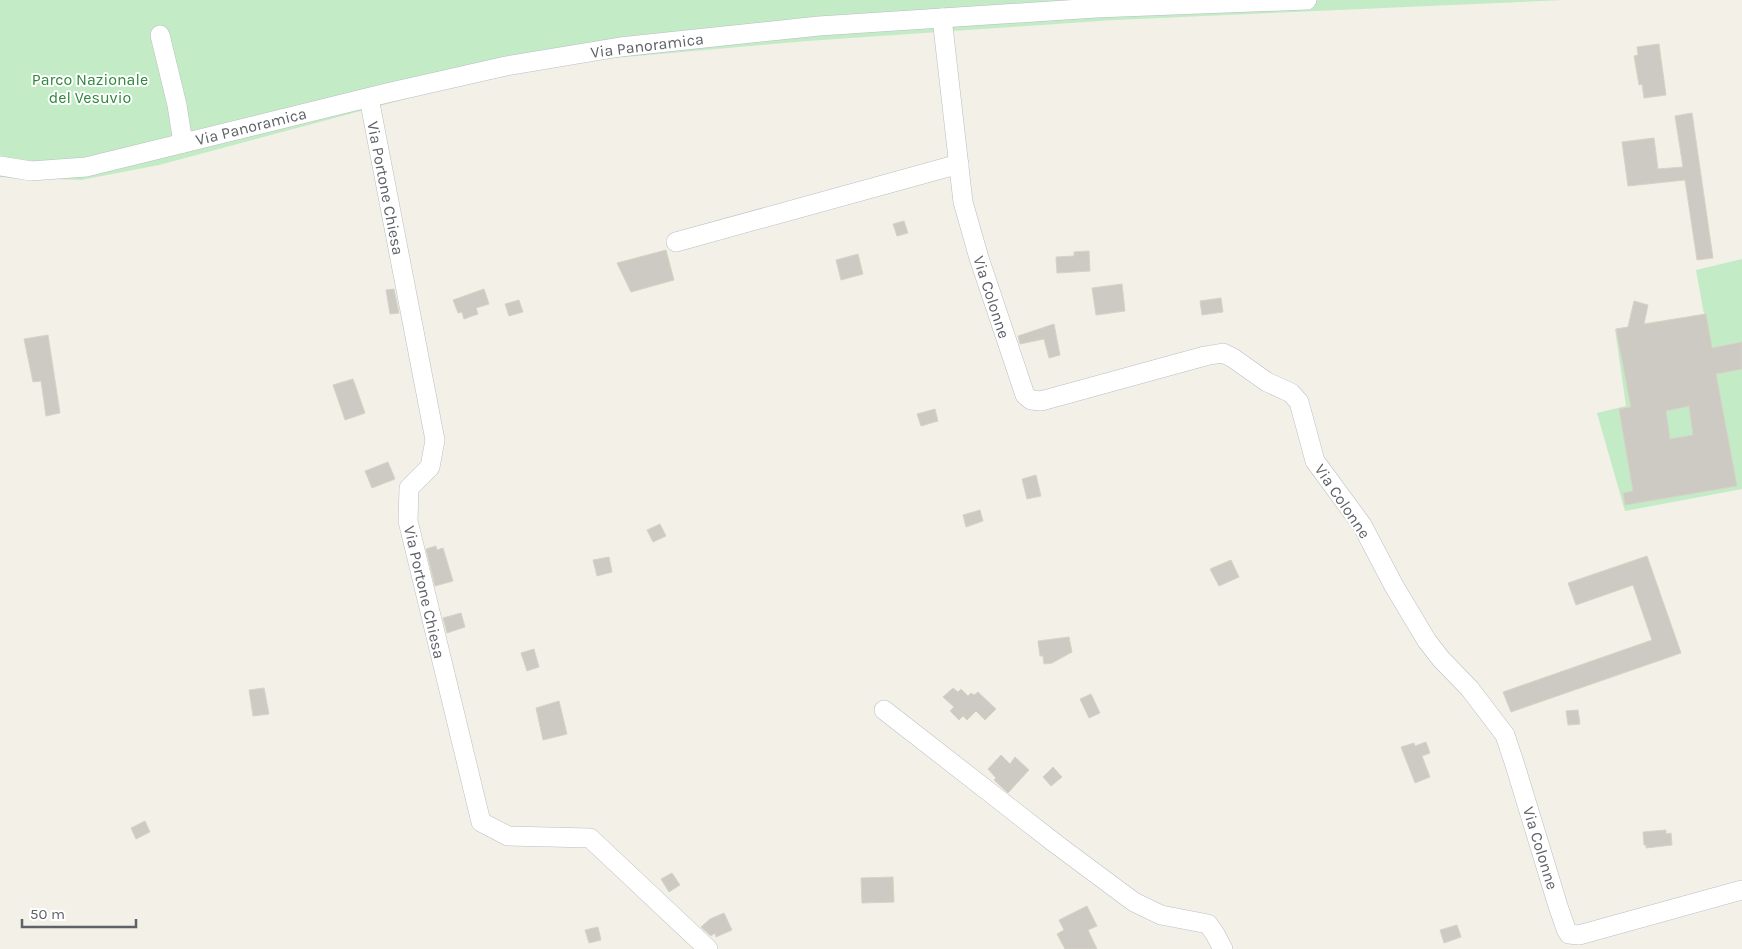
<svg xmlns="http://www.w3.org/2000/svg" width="1742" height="949" font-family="Karla,sans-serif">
<rect width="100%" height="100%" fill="#f2f0e7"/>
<!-- green -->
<g fill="#c2ebc6">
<path d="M 0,0 L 1563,0 L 1114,20 L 807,41 L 558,63 L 454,86 L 159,165 L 81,180 L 0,177 Z"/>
<path d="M 1742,259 L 1742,489 L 1625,511 L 1597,413 L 1626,406 L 1615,329 L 1704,314 L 1696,270 Z"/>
</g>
<!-- building -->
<g fill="#cdcac4" stroke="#d7d3c4" fill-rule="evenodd">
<path d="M 1659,44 L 1666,95 L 1644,98 L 1642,84 L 1639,85 L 1634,56 L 1638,55 L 1637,47 Z"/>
<path d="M 1692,113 L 1713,258 L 1697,260 L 1685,180 L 1628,186 L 1622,142 L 1654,138 L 1658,169 L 1683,167 L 1675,116 Z"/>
<path d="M 904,221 L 908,233 L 897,236 L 893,224 Z"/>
<path d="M 666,250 L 674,280 L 631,292 L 617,263 Z"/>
<path d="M 1089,251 L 1090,271 L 1057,273 L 1056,257 L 1074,256 L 1074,252 Z"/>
<path d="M 858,254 L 863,274 L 841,280 L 836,260 Z"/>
<path d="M 1122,284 L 1125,311 L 1096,315 L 1092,288 Z"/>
<path d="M 394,289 L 399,313 L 390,314 L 386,290 Z"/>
<path d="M 484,289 L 489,304 L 476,308 L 478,314 L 464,319 L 462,312 L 458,313 L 453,300 Z"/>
<path d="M 1221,298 L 1223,312 L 1202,315 L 1200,301 Z"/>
<path d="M 519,300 L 523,312 L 509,316 L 505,304 Z"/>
<path d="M 1634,301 L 1648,305 L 1644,324 L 1706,314 L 1712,348 L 1742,342 L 1742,369 L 1716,374 L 1737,486 L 1625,505 L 1623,493 L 1633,491 L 1619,409 L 1631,407 L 1616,329 L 1628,327 ZM 1689,406 L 1693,435 L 1670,439 L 1666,411 Z"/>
<path d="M 1054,324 L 1060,355 L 1049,358 L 1044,339 L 1020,344 L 1018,336 Z"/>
<path d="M 48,335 L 60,413 L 46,416 L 41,381 L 33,382 L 24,339 Z"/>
<path d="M 353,379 L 365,413 L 345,420 L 333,385 Z"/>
<path d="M 935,409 L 938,421 L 921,426 L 917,414 Z"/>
<path d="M 388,462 L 395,479 L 372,488 L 365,471 Z"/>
<path d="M 1036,475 L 1041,496 L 1027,499 L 1022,479 Z"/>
<path d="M 980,510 L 983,521 L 966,527 L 963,515 Z"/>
<path d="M 660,524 L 666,536 L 653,542 L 647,530 Z"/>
<path d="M 436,546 L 437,550 L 443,548 L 453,581 L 435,586 L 426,549 Z"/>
<path d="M 1647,556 L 1681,653 L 1511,712 L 1503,692 L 1652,640 L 1633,585 L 1576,605 L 1568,583 Z"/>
<path d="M 609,557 L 612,572 L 597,576 L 593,560 Z"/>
<path d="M 1231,560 L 1239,577 L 1219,586 L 1210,569 Z"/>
<path d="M 461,613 L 465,627 L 447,633 L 443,618 Z"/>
<path d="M 1069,637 L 1072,652 L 1052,663 L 1044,664 L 1043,656 L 1040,656 L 1038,641 Z"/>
<path d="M 534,649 L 539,667 L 527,671 L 521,653 Z"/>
<path d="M 264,688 L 269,714 L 253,716 L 249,690 Z"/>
<path d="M 953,688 L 958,692 L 961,689 L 968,696 L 971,693 L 974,695 L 978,692 L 996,709 L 985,720 L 976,711 L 967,720 L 963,716 L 959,720 L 950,711 L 954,707 L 943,697 Z"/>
<path d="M 1091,694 L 1100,713 L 1089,718 L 1080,699 Z"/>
<path d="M 559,701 L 567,734 L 543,740 L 536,708 Z"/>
<path d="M 1578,710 L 1580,724 L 1568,725 L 1566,711 Z"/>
<path d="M 1426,742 L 1430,753 L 1422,756 L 1430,777 L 1415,783 L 1401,747 L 1414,743 L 1415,746 Z"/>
<path d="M 1001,755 L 1010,764 L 1015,757 L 1029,770 L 1008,793 L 994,780 L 996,778 L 988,769 Z"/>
<path d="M 1053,767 L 1062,777 L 1051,786 L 1043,777 Z"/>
<path d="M 145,821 L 150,832 L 136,839 L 131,828 Z"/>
<path d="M 1666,830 L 1666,834 L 1671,833 L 1672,845 L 1646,848 L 1646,845 L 1644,845 L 1643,832 Z"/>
<path d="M 672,873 L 680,885 L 669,892 L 661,879 Z"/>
<path d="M 893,877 L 894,902 L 862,903 L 861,878 Z"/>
<path d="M 1087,906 L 1097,926 L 1088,930 L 1097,949 L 1065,949 L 1057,934 L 1064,930 L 1059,920 Z"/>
<path d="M 724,913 L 732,930 L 716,937 L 715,933 L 711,936 L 701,927 L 710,919 Z"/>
<path d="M 1457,925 L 1461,937 L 1444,943 L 1440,930 Z"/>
<path d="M 598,927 L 601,940 L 589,943 L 585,930 Z"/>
</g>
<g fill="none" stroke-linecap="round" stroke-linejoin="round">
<!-- minor casing -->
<g stroke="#bbbec3" stroke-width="20">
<g id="minor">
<path d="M 942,18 L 963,202 L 979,258 L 1025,395 L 1031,400 L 1041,401 L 1205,356 L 1223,353 L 1233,358 L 1267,382 L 1291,393 L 1299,402 L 1315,461 L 1362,525 L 1394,586 L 1427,641 L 1441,659 L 1470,689 L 1505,735 L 1515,765 L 1558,906 L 1566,929 L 1569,934 L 1579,935 L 1742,890"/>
<path d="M 160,35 L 177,105 L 183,143"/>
<path d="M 369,98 L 435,440 L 430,467 L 409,488 L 408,521 L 481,822 L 508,836 L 590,838 L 708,949"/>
<path d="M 0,166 L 31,171 L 86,167 L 387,93 L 506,66 L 620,47 L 819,26 L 1096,8 L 1307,0"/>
<path d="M 676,242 L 959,164"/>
<path d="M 884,710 L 1056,844 L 1134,902 L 1161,915 L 1208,924 L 1215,934 L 1223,949"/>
</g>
</g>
<!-- minor -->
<use href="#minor" stroke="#fff" stroke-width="19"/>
</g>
<g text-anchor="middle" stroke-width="4" stroke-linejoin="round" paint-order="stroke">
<!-- street labels -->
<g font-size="16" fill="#5e6268" stroke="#fff">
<text transform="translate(647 45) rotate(-7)" y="6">Via Panoramica</text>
<text transform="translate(251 126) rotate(-14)" y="6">Via Panoramica</text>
<text transform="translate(386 188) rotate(79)" y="6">Via Portone Chiesa</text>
<text transform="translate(992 297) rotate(72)" y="6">Via Colonne</text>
<text transform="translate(1343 501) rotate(56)" y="6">Via Colonne</text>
<text transform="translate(425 592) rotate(77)" y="6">Via Portone Chiesa</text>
<text transform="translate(1541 848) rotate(73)" y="6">Via Colonne</text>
</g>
<!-- park labels -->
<g font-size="16" fill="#2e873a" stroke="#fff">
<text x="90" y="85">Parco Nazionale<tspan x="90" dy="18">del Vesuvio</tspan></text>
</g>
</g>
<!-- scale -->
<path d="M22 919v8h114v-8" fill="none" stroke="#5e6268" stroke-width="2.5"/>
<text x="30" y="919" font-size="15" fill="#5e6268" stroke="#ffffff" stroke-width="4" paint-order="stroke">50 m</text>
</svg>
